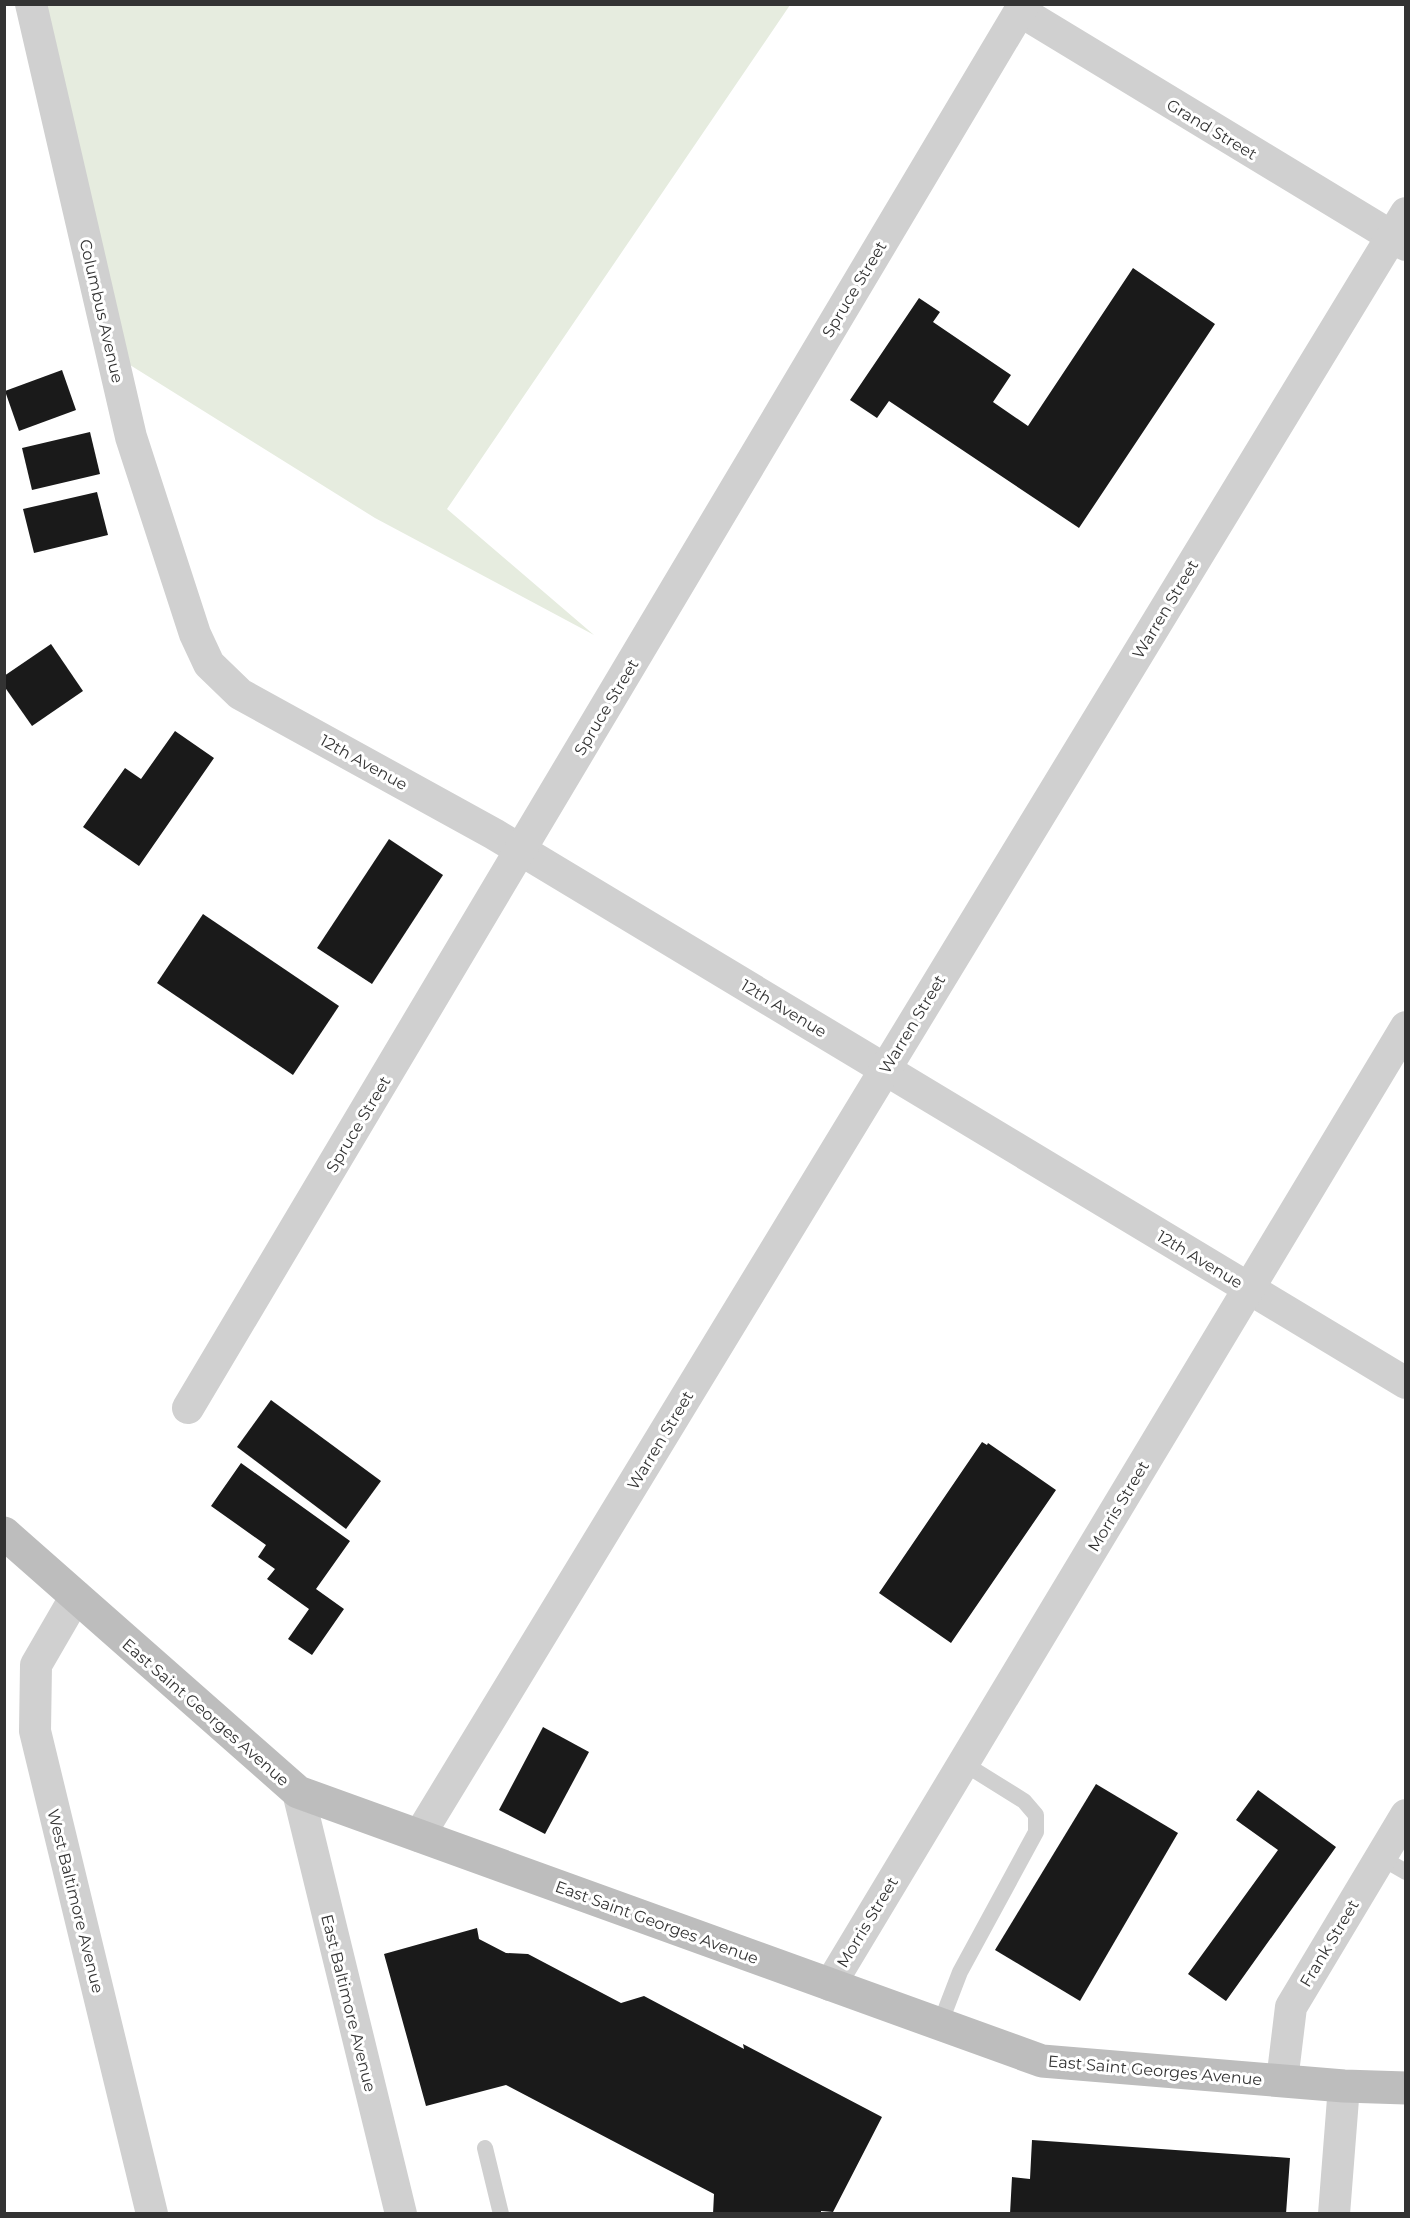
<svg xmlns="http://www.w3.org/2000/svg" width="1410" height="2218" font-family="Montserrat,sans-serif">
<rect width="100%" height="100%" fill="#fff"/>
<!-- green -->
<path fill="#e6ecdf" d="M 40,5 L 790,5 L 447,509 L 594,635 L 375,518 L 122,360 Z"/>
<!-- building -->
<g fill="#1a1a1a">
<path d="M 1133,268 L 1215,324 L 1079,528 L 889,401 L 877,418 L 850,400 L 919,298 L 940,312 L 933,322 L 1011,375 L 993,402 L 1028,426 Z"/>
<path d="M 62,370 L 76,410 L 19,431 L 5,391 Z"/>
<path d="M 90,432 L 100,474 L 32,490 L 22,448 Z"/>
<path d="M 97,492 L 108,535 L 34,553 L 23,509 Z"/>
<path d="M 51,644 L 83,691 L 32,726 L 4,686 L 4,676 Z"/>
<path d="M 175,731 L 214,758 L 139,866 L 83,827 L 125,768 L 141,779 Z"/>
<path d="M 389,839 L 443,875 L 372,984 L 317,948 Z"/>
<path d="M 203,914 L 339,1006 L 293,1075 L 157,983 Z"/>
<path d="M 271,1400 L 381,1481 L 346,1529 L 237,1447 Z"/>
<path d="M 982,1442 L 987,1445 L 988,1443 L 1056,1490 L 951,1643 L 879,1593 Z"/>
<path d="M 241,1463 L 350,1541 L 316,1589 L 344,1609 L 312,1655 L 288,1639 L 309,1609 L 267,1579 L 275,1569 L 258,1557 L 266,1545 L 211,1506 Z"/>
<path d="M 543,1727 L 589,1752 L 545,1834 L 499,1810 Z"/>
<path d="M 1096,1784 L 1178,1833 L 1080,2001 L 995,1950 Z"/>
<path d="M 1258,1790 L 1336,1847 L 1226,2001 L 1188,1974 L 1278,1850 L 1236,1820 Z"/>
<path d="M 477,1928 L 479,1939 L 506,1953 L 528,1954 L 621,2003 L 644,1996 L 744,2049 L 743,2044 L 882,2117 L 833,2212 L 821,2211 L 821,2214 L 713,2214 L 714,2194 L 506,2085 L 426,2106 L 384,1954 Z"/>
<path d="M 1032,2140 L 1290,2158 L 1286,2214 L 1010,2214 L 1012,2177 L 1030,2179 Z"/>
</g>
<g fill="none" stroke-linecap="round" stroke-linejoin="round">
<!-- service -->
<g stroke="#d0d0d0" stroke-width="16">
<path d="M 1380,1857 L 1406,1872"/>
<path d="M 940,2024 L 960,1972 L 1036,1832 L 1036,1815 L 1024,1801 L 963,1763"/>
<path d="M 485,2148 L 501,2214"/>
</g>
<!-- minor -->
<g stroke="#d0d0d0" stroke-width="32">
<path d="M 31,4 L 131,437 L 195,634 L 209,664 L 240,694 L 494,834 L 1406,1383"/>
<path d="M 1020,11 L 1406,245"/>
<path d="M 188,1408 L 1024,4"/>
<path d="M 76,1596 L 36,1665 L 35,1731 L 152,2214"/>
<path d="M 298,1792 L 401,2214"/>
<path d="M 419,1836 L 1406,213"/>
<path d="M 830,1985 L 1406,1027"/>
<path d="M 1282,2081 L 1291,2007 L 1406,1815"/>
<path d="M 1334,2214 L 1344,2086"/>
</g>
<!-- secondary -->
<path stroke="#bdbdbd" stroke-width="33" d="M 4,1533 L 298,1792 L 1042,2061 L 1344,2086 L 1406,2088"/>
</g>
<g text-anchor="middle" stroke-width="6" stroke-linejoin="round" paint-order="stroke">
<!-- street labels -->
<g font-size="16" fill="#333" stroke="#fff">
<text transform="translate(1212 129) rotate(31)" y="6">Grand Street</text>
<text transform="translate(854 289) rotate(-59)" y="6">Spruce Street</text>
<text transform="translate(102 311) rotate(77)" y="6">Columbus Avenue</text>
<text transform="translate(1165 609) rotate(-59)" y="6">Warren Street</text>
<text transform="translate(606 707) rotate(-59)" y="6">Spruce Street</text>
<text transform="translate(364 762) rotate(29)" y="6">12th Avenue</text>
<text transform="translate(784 1008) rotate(31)" y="6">12th Avenue</text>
<text transform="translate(912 1024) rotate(-59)" y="6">Warren Street</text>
<text transform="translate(358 1124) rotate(-59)" y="6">Spruce Street</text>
<text transform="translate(1200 1259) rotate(31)" y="6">12th Avenue</text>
<text transform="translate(660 1440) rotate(-59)" y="6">Warren Street</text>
<text transform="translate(1118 1506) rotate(-59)" y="6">Morris Street</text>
<text transform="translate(206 1712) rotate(41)" y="6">East Saint Georges Avenue</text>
<text transform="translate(76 1901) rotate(76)" y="6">West Baltimore Avenue</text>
<text transform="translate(657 1922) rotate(20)" y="6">East Saint Georges Avenue</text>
<text transform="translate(867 1922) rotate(-59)" y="6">Morris Street</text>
<text transform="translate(1329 1943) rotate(-59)" y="6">Frank Street</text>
<text transform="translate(349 2003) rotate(76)" y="6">East Baltimore Avenue</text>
<text transform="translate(1155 2070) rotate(5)" y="6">East Saint Georges Avenue</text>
</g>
</g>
<!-- border -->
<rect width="1410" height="2218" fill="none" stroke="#333333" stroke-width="12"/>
</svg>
